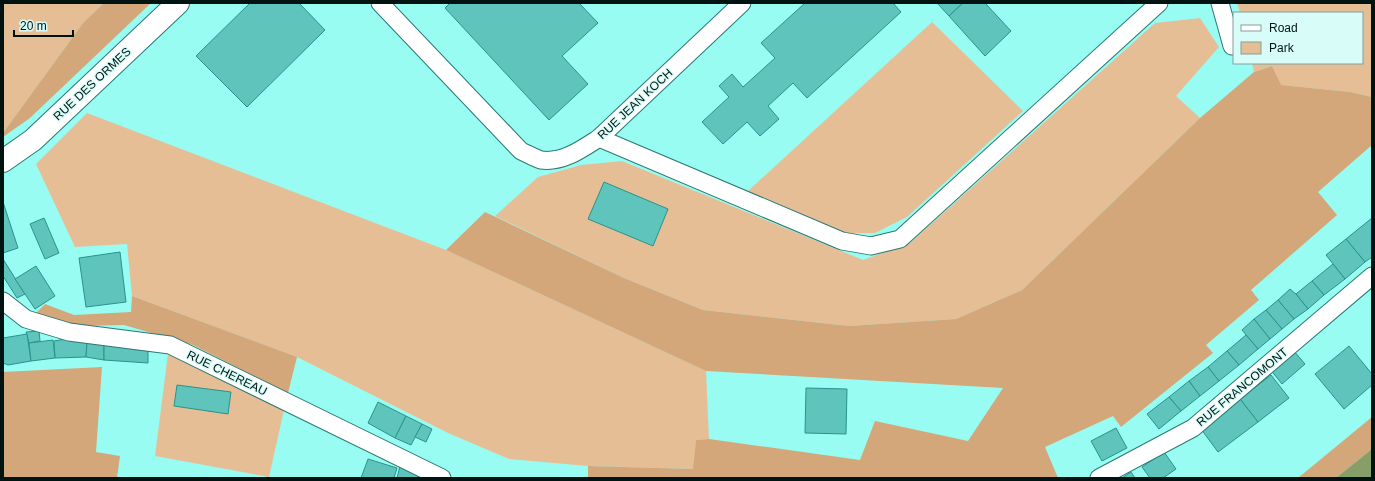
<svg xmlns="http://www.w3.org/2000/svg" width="1375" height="481" font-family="Helvetica,sans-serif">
<rect width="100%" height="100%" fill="#98fcf2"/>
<!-- green -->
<g fill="#e6be96">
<path d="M 3,3 L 104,3 L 83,23 L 3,133 Z"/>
<path d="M 1237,3 L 1372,3 L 1372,97 L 1350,92 L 1280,85 L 1272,66 L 1254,72 L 1252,63 L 1362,63 L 1362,13 L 1240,13 Z"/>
<path d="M 1200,18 L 1219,47 L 1176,96 L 1200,118 L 1022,290 L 956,319 L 849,326 L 703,310 L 624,278 L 495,216 L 538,177 L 581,165 L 622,161 L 863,260 L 910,243 L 1155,23 Z"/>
<path d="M 932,22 L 1023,111 L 907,217 L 875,233 L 844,233 L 748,191 Z"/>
<path d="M 87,113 L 446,250 L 706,371 L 709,439 L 696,440 L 694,469 L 588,466 L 509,459 L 448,433 L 297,357 L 132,296 L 127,244 L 75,247 L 36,164 Z"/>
<path d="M 168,353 L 284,410 L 269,477 L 155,456 Z"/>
</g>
<!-- forest -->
<g fill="#d3a779">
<path d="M 104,3 L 151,3 L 30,118 L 3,137 L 3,133 L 83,23 Z"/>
<path d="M 1272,66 L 1281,85 L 1350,92 L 1372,97 L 1372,145 L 1318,192 L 1337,215 L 1251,290 L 1259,300 L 1206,345 L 1213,353 L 1121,427 L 1113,416 L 1045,447 L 1058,478 L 588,478 L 588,466 L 693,469 L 696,440 L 709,439 L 860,460 L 875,421 L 968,441 L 1003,388 L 706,371 L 446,250 L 485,212 L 624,278 L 703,310 L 849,326 L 956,319 L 1022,290 L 1200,118 L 1254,72 Z"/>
<path d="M 132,296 L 297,357 L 288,393 L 193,345 L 124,325 L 73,326 L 36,313 L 45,304 L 74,315 L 131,312 Z"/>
<path d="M 102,367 L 96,452 L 120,456 L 117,478 L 3,478 L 3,372 Z"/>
<path d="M 1372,417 L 1372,449 L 1336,478 L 1298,478 Z"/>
</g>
<!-- water -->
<path fill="#879e68" d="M 1372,449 L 1372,478 L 1336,478 Z"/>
<!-- building -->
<g fill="#5fc4bb" stroke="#27948c">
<path d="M 250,3 L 299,3 L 325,30 L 247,107 L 196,56 Z"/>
<path d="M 450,3 L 579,3 L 598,23 L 562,56 L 588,84 L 549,120 L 445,8 Z"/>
<path d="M 805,3 L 893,3 L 901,12 L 807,98 L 793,83 L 768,106 L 779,119 L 760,136 L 747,122 L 723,144 L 702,122 L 729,97 L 719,86 L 732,74 L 743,87 L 775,58 L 761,43 Z"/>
<path d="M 937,3 L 963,3 L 949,16 Z"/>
<path d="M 963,3 L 985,3 L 1011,31 L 985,56 L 949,16 Z"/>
<path d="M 604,182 L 668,209 L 653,246 L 588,219 Z"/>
<path d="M 3,202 L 18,248 L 3,253 Z"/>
<path d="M 44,218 L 59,253 L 45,259 L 30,224 Z"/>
<path d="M 1372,218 L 1372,257 L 1365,262 L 1346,239 Z"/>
<path d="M 1346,239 L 1365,262 L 1345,279 L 1326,255 Z"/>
<path d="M 120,252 L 126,302 L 86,307 L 79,258 Z"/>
<path d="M 3,259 L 25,294 L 17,298 L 3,276 Z"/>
<path d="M 1333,264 L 1345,279 L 1324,295 L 1312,281 Z"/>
<path d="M 36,266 L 55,296 L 35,309 L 15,279 Z"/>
<path d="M 1312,281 L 1324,295 L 1308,309 L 1296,294 Z"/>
<path d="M 1290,289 L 1296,294 L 1308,309 L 1294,319 L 1278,300 Z"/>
<path d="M 1278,300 L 1294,319 L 1282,329 L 1266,310 Z"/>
<path d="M 1266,310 L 1282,329 L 1270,339 L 1254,319 Z"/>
<path d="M 1254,319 L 1270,339 L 1258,349 L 1242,330 Z"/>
<path d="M 39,331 L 40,341 L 29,343 L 26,332 Z"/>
<path d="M 27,334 L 31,361 L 8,365 L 3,363 L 3,338 Z"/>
<path d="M 1246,335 L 1258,349 L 1239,365 L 1227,351 Z"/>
<path d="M 66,339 L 87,342 L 86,357 L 55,358 L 54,341 Z"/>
<path d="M 53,340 L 55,358 L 31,361 L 29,343 Z"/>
<path d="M 87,342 L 104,344 L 104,360 L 86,357 Z"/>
<path d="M 104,344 L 148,349 L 148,363 L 104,360 Z"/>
<path d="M 1349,346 L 1372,374 L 1372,385 L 1344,409 L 1315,374 Z"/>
<path d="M 1293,350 L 1305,364 L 1282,384 L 1270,369 Z"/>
<path d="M 1227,351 L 1239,365 L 1219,381 L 1208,367 Z"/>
<path d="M 1208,367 L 1219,381 L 1200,396 L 1189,381 Z"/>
<path d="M 1271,375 L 1289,398 L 1258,422 L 1240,399 Z"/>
<path d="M 1189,381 L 1200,396 L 1181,411 L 1169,397 Z"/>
<path d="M 177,385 L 231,392 L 228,414 L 174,406 Z"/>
<path d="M 806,388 L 847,389 L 846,434 L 805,433 Z"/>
<path d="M 1169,397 L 1181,411 L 1159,429 L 1147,414 Z"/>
<path d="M 1240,399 L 1258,422 L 1218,452 L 1201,429 Z"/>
<path d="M 378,402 L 406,416 L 395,438 L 368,423 Z"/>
<path d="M 406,416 L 422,424 L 411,445 L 395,438 Z"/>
<path d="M 422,424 L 432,429 L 426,442 L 415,437 Z"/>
<path d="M 1116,428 L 1127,448 L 1102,461 L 1091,441 Z"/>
<path d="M 1164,452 L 1176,469 L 1163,478 L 1150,478 L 1142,467 Z"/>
<path d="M 368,459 L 397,468 L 394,478 L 361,478 Z"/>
<path d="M 400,466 L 426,478 L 397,478 Z"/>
<path d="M 1131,472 L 1135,478 L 1122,478 Z"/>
</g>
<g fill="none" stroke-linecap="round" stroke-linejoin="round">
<!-- street casing -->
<g stroke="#2a7973" stroke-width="19">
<g id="street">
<path d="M 380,3 L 521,151 C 528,154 535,158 541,160 C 563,163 582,149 599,138 L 742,3"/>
<path d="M 1220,3 L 1232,46"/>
<path d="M 599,138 L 842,241 L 871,246 L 900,239 L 1159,3"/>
<path d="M 3,301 L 26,319 L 69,332 L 170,345 L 442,478"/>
<path d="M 1099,478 L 1193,428 L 1372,276"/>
</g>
</g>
<!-- secondary casing -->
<g stroke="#2a7973" stroke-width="24">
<path id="secondary" d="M 3,161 L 33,140 L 178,3"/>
</g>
<!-- street -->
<use href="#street" stroke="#fff" stroke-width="17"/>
<!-- secondary -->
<use href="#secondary" stroke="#fff" stroke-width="22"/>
</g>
<g text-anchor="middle" stroke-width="3" stroke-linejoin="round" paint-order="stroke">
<!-- street labels -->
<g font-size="12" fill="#001311" stroke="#d8fdf8">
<text transform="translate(92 84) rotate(-43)" y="4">RUE DES ORMES</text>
<text transform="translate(635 104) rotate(-43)" y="4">RUE JEAN KOCH</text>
<text transform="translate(227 373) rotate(26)" y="4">RUE CHEREAU</text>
<text transform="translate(1242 387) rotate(-40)" y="4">RUE FRANCOMONT</text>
</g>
</g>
<!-- border -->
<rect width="1375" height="481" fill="none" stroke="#001311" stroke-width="8"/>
<!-- legend -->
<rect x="1233" y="12" width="130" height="52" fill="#d8fdf8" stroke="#829f9c"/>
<rect x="1241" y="25" width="20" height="6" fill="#ffffff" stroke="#829f9c"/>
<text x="1269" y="32" font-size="12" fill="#001311">Road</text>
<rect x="1241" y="42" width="20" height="12" fill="#e6be96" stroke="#829f9c"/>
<text x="1269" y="52" font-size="12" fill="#001311">Park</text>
<!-- scale -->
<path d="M14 30v6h59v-6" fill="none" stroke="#001311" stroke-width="2"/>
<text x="20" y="30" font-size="12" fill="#001311" stroke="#d8fdf8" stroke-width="3" paint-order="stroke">20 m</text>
</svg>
